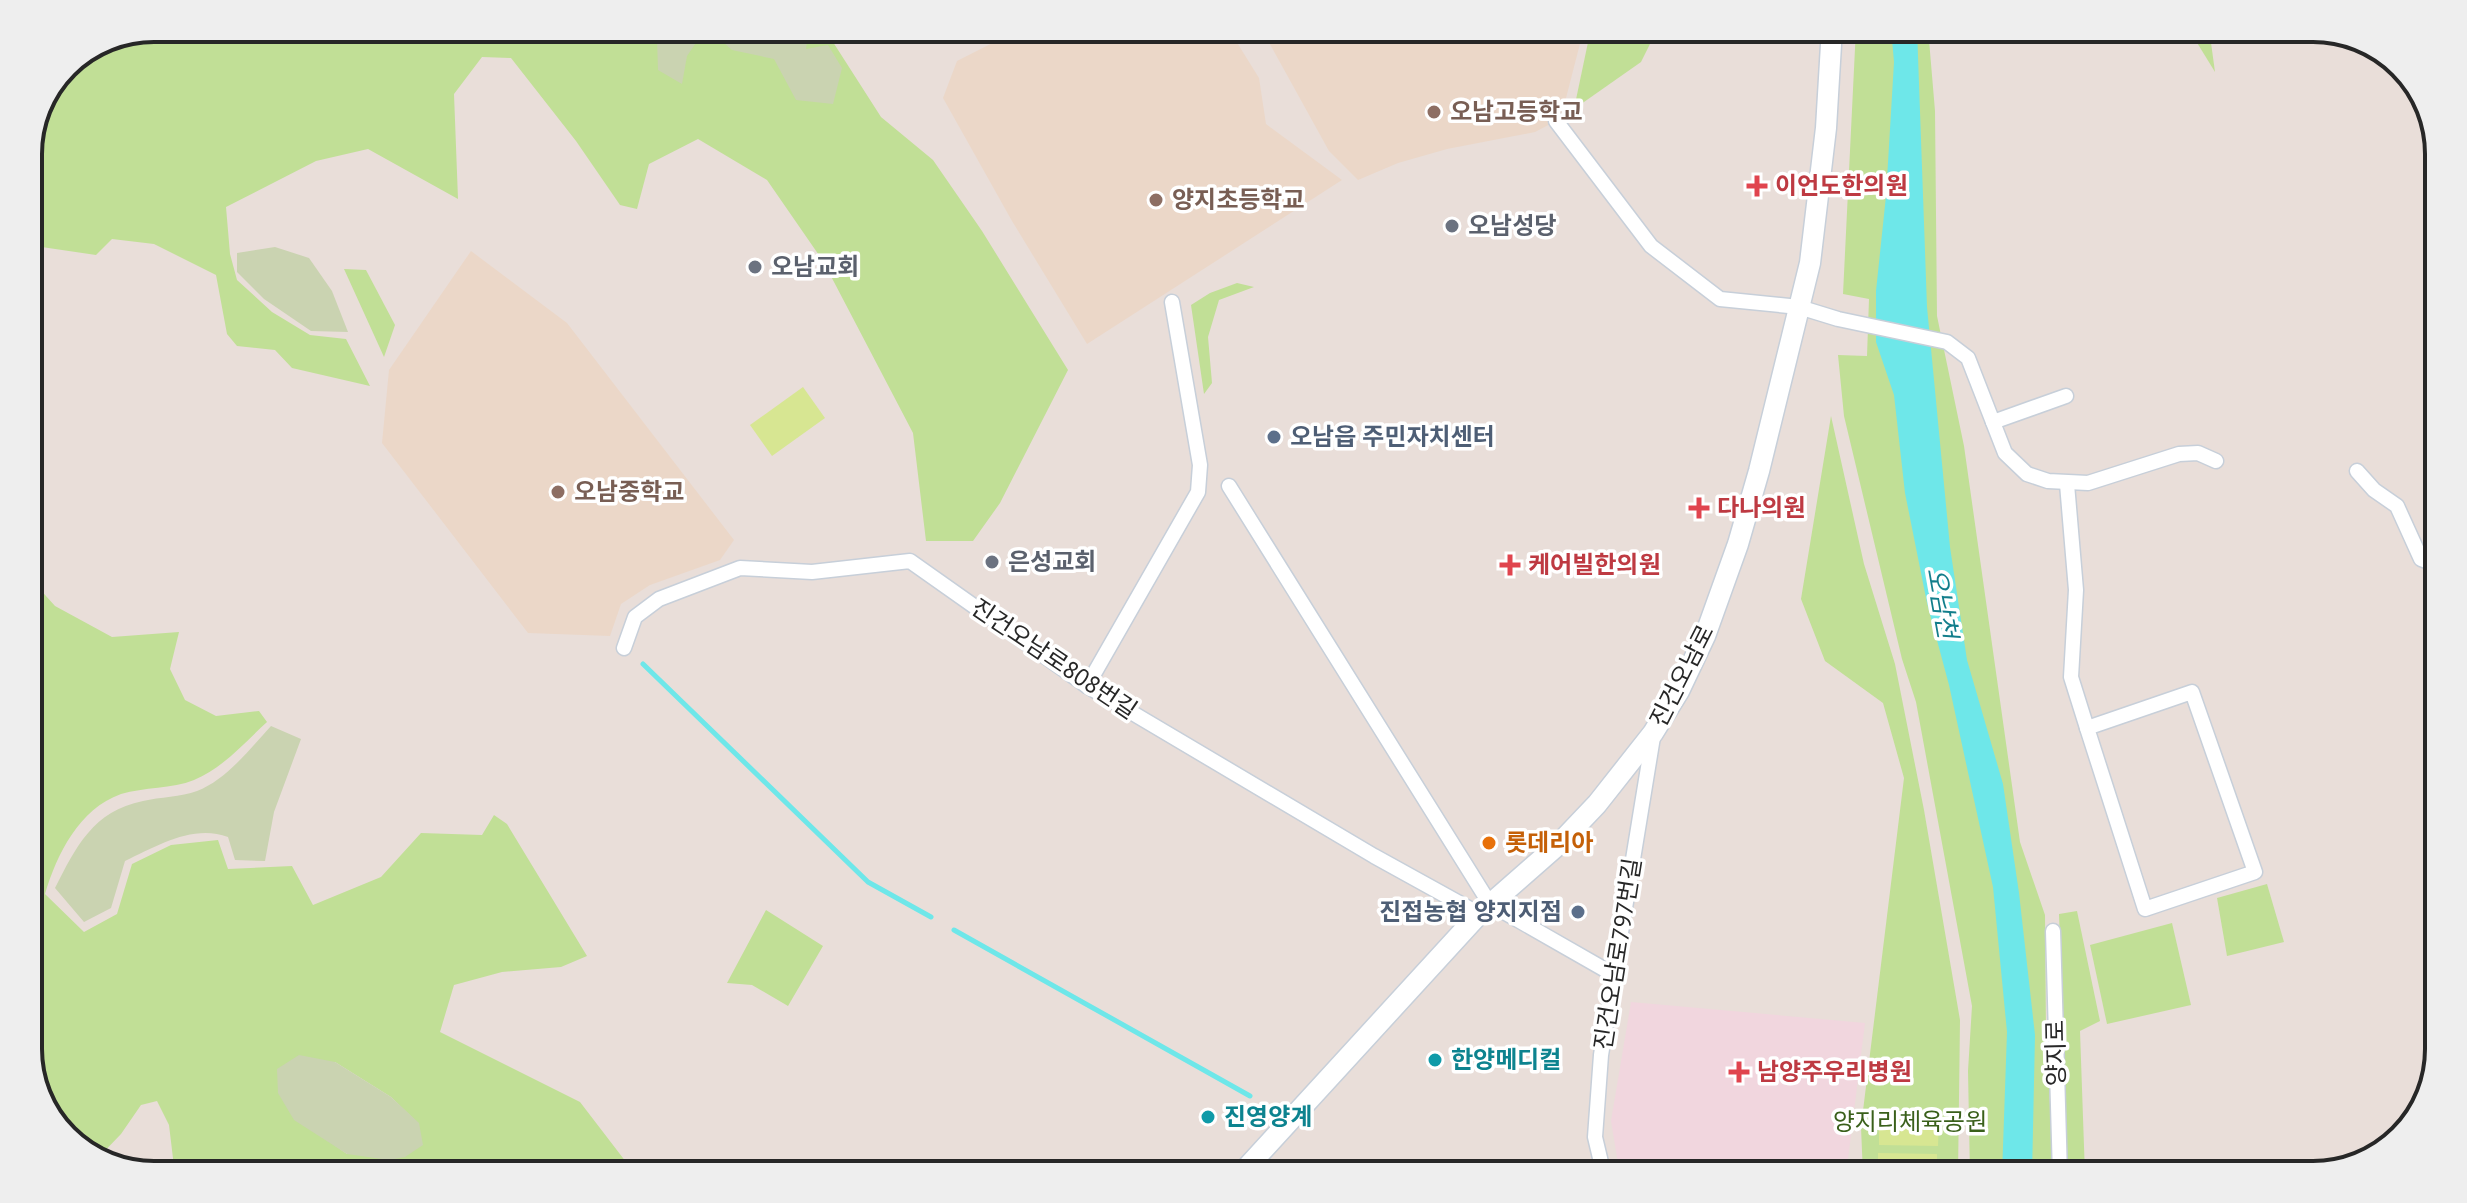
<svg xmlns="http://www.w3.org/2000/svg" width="2467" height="1203" font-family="'PT Sans','Noto Sans KR',sans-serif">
<rect width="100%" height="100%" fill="#e9ded9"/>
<!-- education -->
<g fill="#ebd7c8">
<path d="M 1022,28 L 1228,28 L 1259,78 L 1266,124 L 1342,180 L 1087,344 L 1012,221 L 943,98 L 957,61 Z"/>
<path d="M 1261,28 L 1584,28 L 1565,102 L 1556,121 L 1535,132 L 1447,149 L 1398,163 L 1358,180 L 1329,151 Z"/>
<path d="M 471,251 L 567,323 L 734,540 L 720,560 L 650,585 L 621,604 L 610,636 L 528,633 L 382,443 L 389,370 Z"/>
</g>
<!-- medical -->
<path fill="#f1d6de" d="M 1631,1002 L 1865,1023 L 1846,1175 L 1620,1175 L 1611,1121 Z"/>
<!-- green -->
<g fill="#c1df96" fill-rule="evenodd">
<path d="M 154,28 L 824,28 L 881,117 L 933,160 L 982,231 L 1068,370 L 1000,503 L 973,541 L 926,541 L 913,433 L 823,261 L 767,180 L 698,139 L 649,164 L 637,209 L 620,205 L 576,141 L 511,58 L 482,57 L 454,94 L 458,199 L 368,149 L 316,161 L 226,207 L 230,254 L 237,280 L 272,312 L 310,335 L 346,339 L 370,386 L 292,368 L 275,350 L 237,346 L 227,334 L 216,275 L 154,244 L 112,239 L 96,255 L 28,245 L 28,146 L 65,65 Z"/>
<path d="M 1591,28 L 1658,28 L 1641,62 L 1574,109 Z"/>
<path d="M 1856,28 L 1928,28 L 1935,111 L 1937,316 L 1964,446 L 2020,842 L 2045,915 L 2046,1034 L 2054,1175 L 1970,1175 L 1968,1071 L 1972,1006 L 1916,702 L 1902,659 L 1844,416 L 1838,355 L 1867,356 L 1869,299 L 1843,294 Z"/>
<path d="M 2188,28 L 2209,28 L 2215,72 Z"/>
<path d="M 344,269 L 366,270 L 395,325 L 384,357 Z"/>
<path d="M 1237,283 L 1254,287 L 1219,300 L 1208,337 L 1212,383 L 1204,394 L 1191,305 L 1210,293 Z"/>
<path d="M 1831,416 L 1864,564 L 1895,664 L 1924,810 L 1960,1020 L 1958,1175 L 1863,1175 L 1861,1127 L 1904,778 L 1883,703 L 1825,661 L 1801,599 Z"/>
<path d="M 28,576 L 55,606 L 112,637 L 179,632 L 170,669 L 185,700 L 216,716 L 259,711 L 267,722 C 244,743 223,768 194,780 C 172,789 144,787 121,794 C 79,809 57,854 45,894 L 84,932 L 117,914 L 132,864 L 171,845 L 218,840 L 228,869 L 292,866 L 313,905 L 381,877 L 421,833 L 482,835 L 494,815 L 507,824 L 587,956 L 561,967 L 502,972 L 454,985 L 440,1032 L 580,1102 L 636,1175 L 175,1175 L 169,1125 L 157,1101 L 141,1105 L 121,1134 L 96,1160 L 49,1119 L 28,1058 ZM 335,1062 L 391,1097 L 419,1124 L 347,1154 L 330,1142 Z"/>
<path d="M 2267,884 L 2284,942 L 2227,956 L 2217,898 Z"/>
<path d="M 766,910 L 823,946 L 788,1006 L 752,985 L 727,983 Z"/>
<path d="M 2077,911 L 2100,1021 L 2080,1031 L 2085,1175 L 2068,1175 L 2059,914 Z"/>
<path d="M 2172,923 L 2191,1005 L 2107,1024 L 2090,945 Z"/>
</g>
<!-- cemetery -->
<g fill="#cad3b1">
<path d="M 649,28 L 706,28 L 687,56 L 682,84 L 658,70 L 657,38 Z"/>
<path d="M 707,28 L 809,28 L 806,49 L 828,45 L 842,68 L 833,104 L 796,100 L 774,59 L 732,50 Z"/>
<path d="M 275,247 L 309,258 L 332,291 L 348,332 L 311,331 L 264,299 L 237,272 L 237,253 Z"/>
<path d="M 271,726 L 301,739 L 274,812 L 265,861 L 235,860 L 228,837 C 193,824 157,846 125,861 L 111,908 L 84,922 L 55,888 C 76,847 93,811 143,801 C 160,797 181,797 197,791 C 226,780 251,748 271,726 Z"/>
<path d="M 299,1055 L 335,1062 L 391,1097 L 419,1123 L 423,1145 L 405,1157 L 389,1160 L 347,1154 L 294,1120 L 278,1093 L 277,1069 Z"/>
</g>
<!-- pitch -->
<g fill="#d7e692">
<path d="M 803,387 L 825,418 L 772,456 L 750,425 Z"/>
<path d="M 1879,1117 L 1939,1119 L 1938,1146 L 1879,1145 Z"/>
<path d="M 1878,1153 L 1937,1154 L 1937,1175 L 1878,1175 Z"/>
</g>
<!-- water -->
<path fill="#6ee7e9" d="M 1891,28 L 1917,28 L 1927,307 L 1950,547 L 1967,660 L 2003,784 L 2019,893 L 2035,1035 L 2032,1175 L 2002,1175 L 2007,1032 L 1993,887 L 1949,685 L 1927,603 L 1905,493 L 1894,395 L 1876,342 L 1876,291 L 1886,196 L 1894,62 Z"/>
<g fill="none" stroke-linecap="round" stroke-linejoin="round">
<!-- stream -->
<g stroke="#6ee7e9" stroke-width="5">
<path d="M 643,664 L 868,882 L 931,917"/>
<path d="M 954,930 L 1250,1096"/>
</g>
<!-- minor casing -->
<g stroke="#c7cfd9" stroke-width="17">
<g id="minor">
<path d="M 1556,121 L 1651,246 L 1720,299 L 1799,307 L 1838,319 L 1947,342 L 1968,358 L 2005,453 L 2027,474 L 2048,481 L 2088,483 L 2179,454 L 2198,453 L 2216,461"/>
<path d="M 1993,422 L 2066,396"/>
<path d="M 2357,471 L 2374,490 L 2397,506 L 2421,559 L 2439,566"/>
<path d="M 2067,484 L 2076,590 L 2071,677 L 2087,728"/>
<path d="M 1229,486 L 1490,904 L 1616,976"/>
<path d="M 624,648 L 635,617 L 659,599 L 740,568 L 812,572 L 910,561 L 1087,686 L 1374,856 L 1479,914"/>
<path d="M 1087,686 L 1198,492 L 1200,465 L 1172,302"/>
<path d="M 2192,692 L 2255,872 L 2145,909 L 2087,728 Z"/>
<path d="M 2053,931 L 2060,1175"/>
<path d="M 1604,1175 L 1595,1137 L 1601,1055 L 1653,737"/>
</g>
</g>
<!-- secondary casing -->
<g stroke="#c7cfd9" stroke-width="23">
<path id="secondary" d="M 1240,1175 L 1479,914 L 1559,844 L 1597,804 L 1653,733 L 1679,691 L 1705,636 L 1738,544 L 1759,471 L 1810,263 L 1826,128 L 1832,28"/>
</g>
<!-- minor -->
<use href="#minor" stroke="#fff" stroke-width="14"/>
<!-- secondary -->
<use href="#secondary" stroke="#fff" stroke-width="20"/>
</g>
<!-- markers -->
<g fill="#8d6e63" stroke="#fff" stroke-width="3">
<circle cx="1434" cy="112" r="8"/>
<circle cx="1156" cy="200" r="8"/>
<circle cx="558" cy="492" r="8"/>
</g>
<g fill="#e0444e" stroke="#fff" stroke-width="3">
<path d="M1753 174h8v8h8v8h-8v8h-8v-8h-8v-8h8z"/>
<path d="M1695 496h8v8h8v8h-8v8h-8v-8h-8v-8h8z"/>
<path d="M1506 553h8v8h8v8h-8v8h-8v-8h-8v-8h8z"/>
<path d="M1735 1060h8v8h8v8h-8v8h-8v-8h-8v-8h8z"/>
</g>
<g fill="#6b7280" stroke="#fff" stroke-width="3">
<circle cx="1452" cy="226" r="8"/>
<circle cx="755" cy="267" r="8"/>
<circle cx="992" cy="562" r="8"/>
</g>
<g fill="#5c6f8a" stroke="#fff" stroke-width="3">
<circle cx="1274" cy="437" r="8"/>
<circle cx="1578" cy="912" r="8"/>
</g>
<circle fill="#e8710a" stroke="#fff" stroke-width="3" cx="1489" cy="843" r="8"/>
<g fill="#0f9aa8" stroke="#fff" stroke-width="3">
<circle cx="1435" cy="1060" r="8"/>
<circle cx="1208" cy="1117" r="8"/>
</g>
<g text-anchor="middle" stroke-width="7" stroke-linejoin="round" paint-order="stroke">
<!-- education labels -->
<g font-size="24" font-weight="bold" fill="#785e54" stroke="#fff" text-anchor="start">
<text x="1450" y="120">오남고등학교</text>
<text x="1172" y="208">양지초등학교</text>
<text x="574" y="500">오남중학교</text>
</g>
<!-- health labels -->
<g font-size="24" font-weight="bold" fill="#be3a42" stroke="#fff" text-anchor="start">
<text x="1775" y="194">이언도한의원</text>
<text x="1717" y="516">다나의원</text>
<text x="1528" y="573">케어빌한의원</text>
<text x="1757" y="1080">남양주우리병원</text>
</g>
<!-- worship labels -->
<g font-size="24" font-weight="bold" fill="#5b616d" stroke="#fff" text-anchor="start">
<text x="1468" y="234">오남성당</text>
<text x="771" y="275">오남교회</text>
<text x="1008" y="570">은성교회</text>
</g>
<!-- service labels -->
<g font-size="24" font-weight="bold" fill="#4e5e75" stroke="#fff" text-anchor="start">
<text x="1290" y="445">오남읍 주민자치센터</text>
<text x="1562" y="920" text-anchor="end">진접농협 양지지점</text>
</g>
<!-- street labels -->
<g font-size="24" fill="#272727" stroke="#fff">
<text transform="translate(1054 659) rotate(34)" y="8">진건오남로808번길</text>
<text transform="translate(1682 676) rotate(-63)" y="8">진건오남로</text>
<text transform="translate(1618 954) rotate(-81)" y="8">진건오남로797번길</text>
<text transform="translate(2056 1053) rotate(-91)" y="8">양지로</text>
</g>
<!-- food labels -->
<g font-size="24" font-weight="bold" fill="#c56008" stroke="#fff" text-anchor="start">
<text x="1505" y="851">롯데리아</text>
</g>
<!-- culture labels -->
<g font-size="24" font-weight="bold" fill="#0d838f" stroke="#fff" text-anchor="start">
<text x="1451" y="1068">한양메디컬</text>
<text x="1224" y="1125">진영양계</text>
</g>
<!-- park labels -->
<g font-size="24" fill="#3a601b" stroke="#fff">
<text x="1910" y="1130">양지리체육공원</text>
</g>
<!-- water labels -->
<g font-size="26" font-style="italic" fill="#127e8b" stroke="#fff">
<text transform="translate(1942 603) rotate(80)" y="9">오남천</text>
</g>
</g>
<!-- crop -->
<path d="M0 0H2467V1203H0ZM154 42H2313A112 112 0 0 1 2425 154V1049A112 112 0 0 1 2313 1161H154A112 112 0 0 1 42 1049V154A112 112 0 0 1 154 42Z" fill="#eee" fill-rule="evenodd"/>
<path fill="none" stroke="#272727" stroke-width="4" d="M154 42H2313A112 112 0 0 1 2425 154V1049A112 112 0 0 1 2313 1161H154A112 112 0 0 1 42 1049V154A112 112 0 0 1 154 42Z"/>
</svg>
